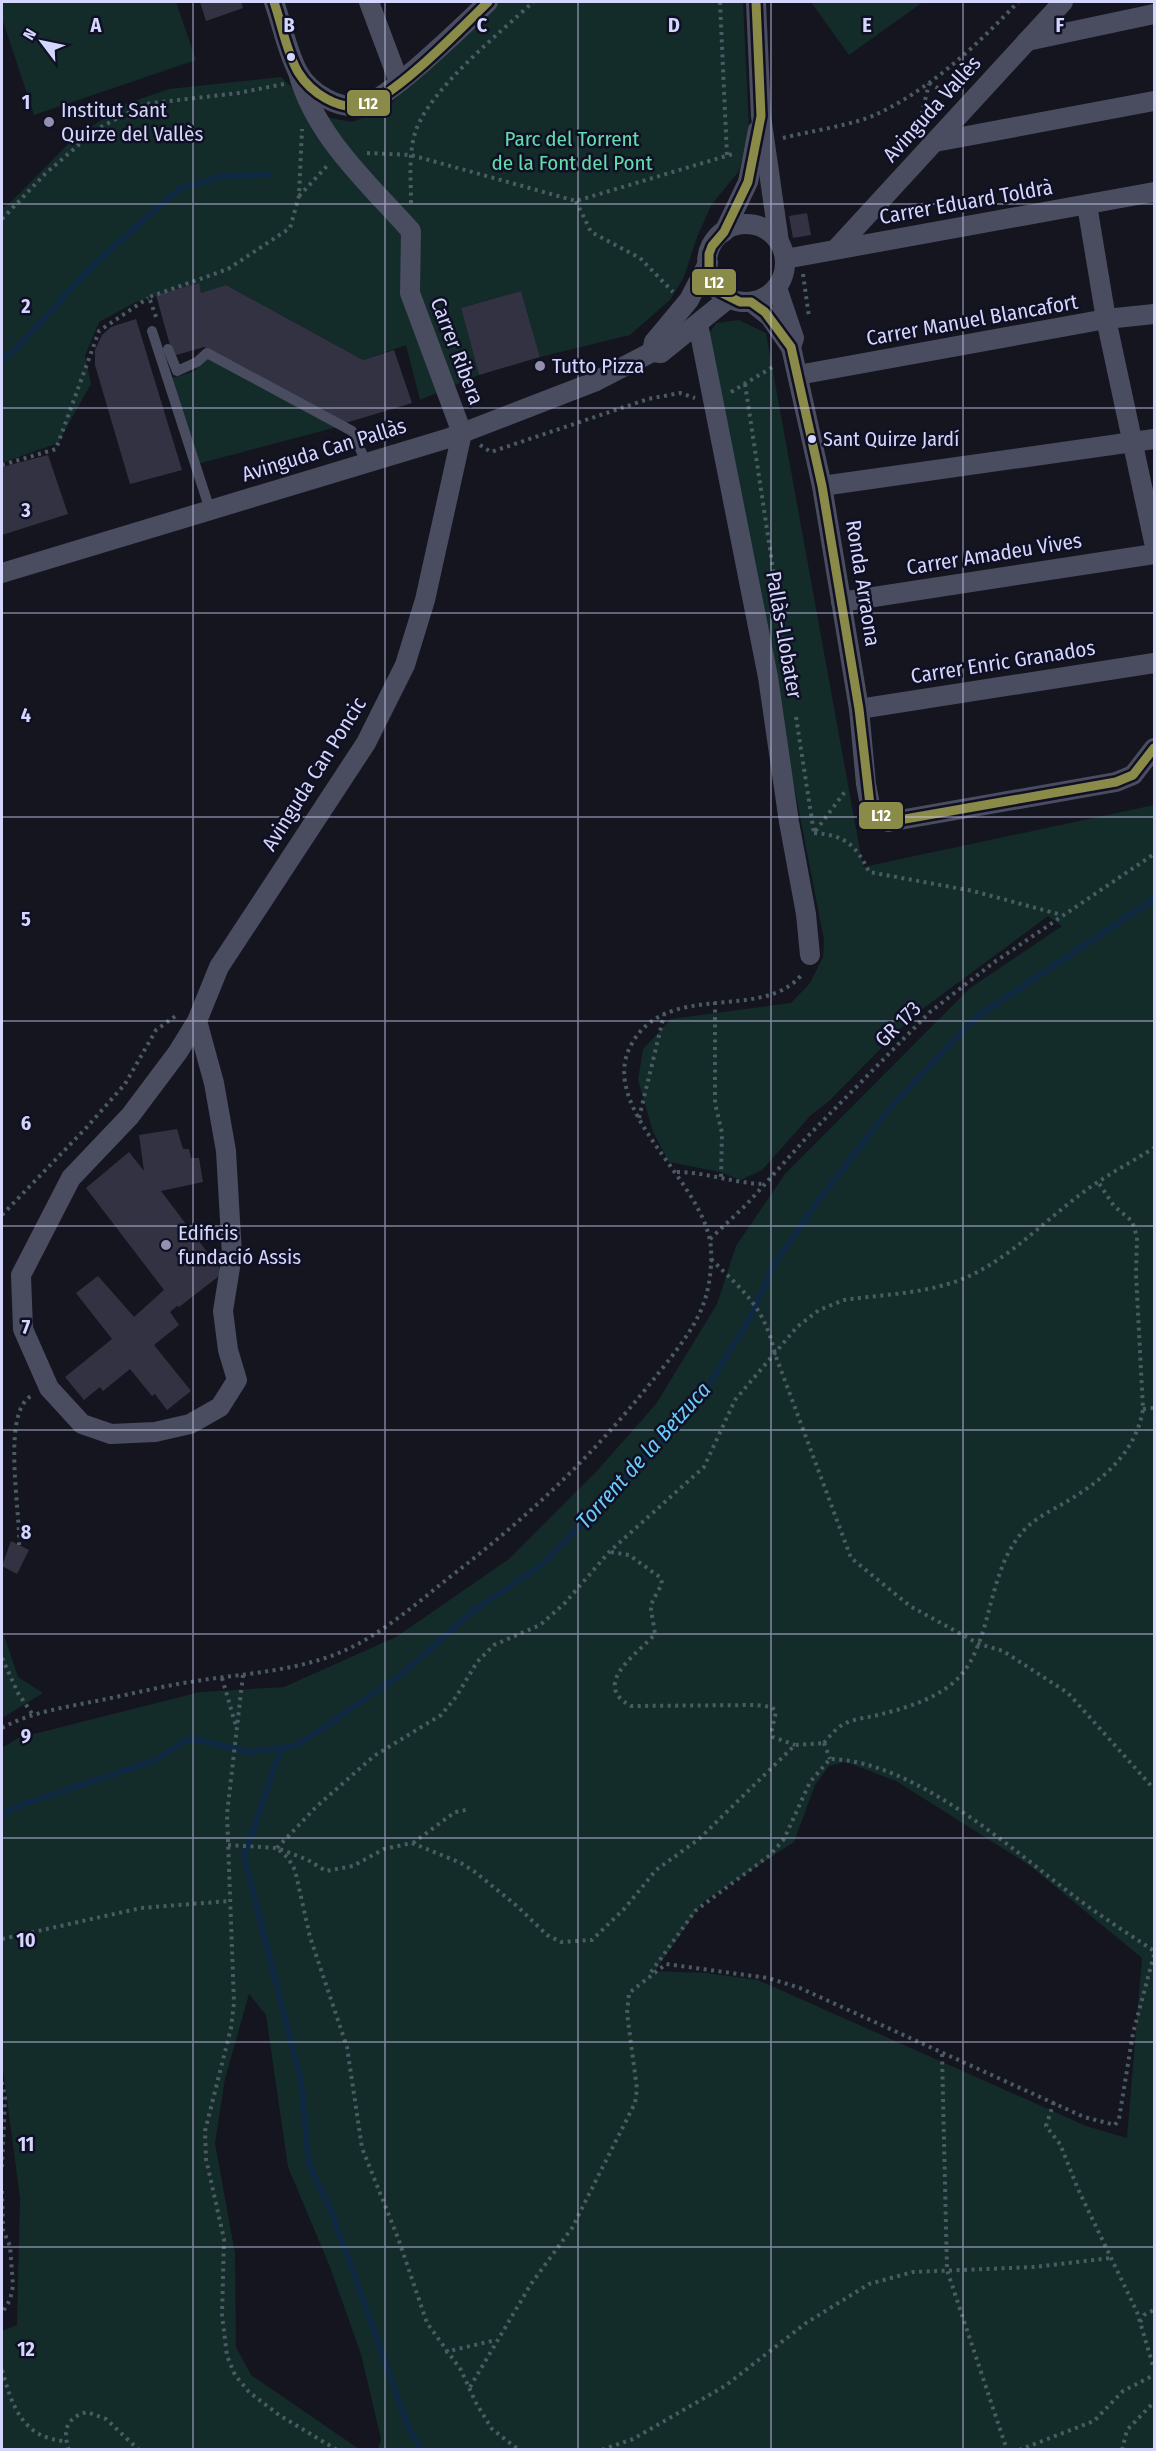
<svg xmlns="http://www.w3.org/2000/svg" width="1156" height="2451" font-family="'Fira Sans Condensed',sans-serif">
<rect width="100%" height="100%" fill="#151520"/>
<!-- green -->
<g fill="#132b29" fill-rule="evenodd">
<path d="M 2,2 L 176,2 L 196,60 L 34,115 L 2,18 Z"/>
<path d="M 496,2 L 743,2 L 749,129 L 739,171 L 712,204 L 697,237 L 684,277 L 670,300 L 630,335 L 540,357 L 521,291 L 461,308 L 479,375 L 420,400 L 406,345 L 363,360 L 226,285 L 201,293 L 198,283 L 136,302 L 99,322 L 85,356 L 91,384 L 58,443 L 2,463 L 2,208 L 10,203 L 72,140 L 123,105 L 169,89 L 281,77 L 311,106 L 330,118 L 352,122 L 384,110 Z"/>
<path d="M 811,2 L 923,2 L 849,55 Z"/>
<path d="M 739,320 L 766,333 L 863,867 L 1154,805 L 1154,2449 L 378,2449 L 381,2439 L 361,2354 L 330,2267 L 288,2167 L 266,2015 L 249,1994 L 225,2079 L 215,2143 L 235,2253 L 236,2347 L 251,2375 L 359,2449 L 2,2449 L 2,2331 L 17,2325 L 20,2198 L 2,2061 L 2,1748 L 18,1738 L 200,1692 L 284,1687 L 396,1637 L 509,1559 L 596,1472 L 656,1404 L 717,1304 L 736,1246 L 785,1174 L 970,988 L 1062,926 L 1048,916 L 913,1016 L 829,1101 L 811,1115 L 762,1170 L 741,1180 L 720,1172 L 669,1162 L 653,1132 L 638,1080 L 643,1049 L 671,1019 L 791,1003 L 810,983 L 823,957 L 824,940 L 707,337 L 716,323 ZM 846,1762 L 896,1781 L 1029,1865 L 1142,1958 L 1127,2138 L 1086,2126 L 758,1980 L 707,1973 L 655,1971 L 703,1902 L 794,1842 L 815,1785 L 829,1766 Z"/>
<path d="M 208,356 L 337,427 L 193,465 L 171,378 L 193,372 Z"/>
<path d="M 2,1629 L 18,1677 L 43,1693 L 2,1718 Z"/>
</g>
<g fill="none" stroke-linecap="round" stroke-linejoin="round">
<!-- stream -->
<g stroke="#0f2943" stroke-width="6">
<path d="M 2,361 L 17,348 L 93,265 L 179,189 L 222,176 L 270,175"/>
<path d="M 281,1749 L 244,1856 L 301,2081 L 309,2165 L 331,2210 L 410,2432 L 422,2450"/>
<path d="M 2,1815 L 21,1805 L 156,1760 L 187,1740 L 194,1739 L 250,1752 L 296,1746 L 402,1674 L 473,1611 L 543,1564 L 662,1439 L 709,1384 L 749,1320 L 773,1266 L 818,1201 L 891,1107 L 975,1018 L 1154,899"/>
</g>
</g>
<!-- building -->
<g fill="#333242">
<path d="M 200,2 L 241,2 L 243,8 L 206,21 Z"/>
<path d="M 807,213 L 811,235 L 793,238 L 789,216 Z"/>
<path d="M 199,283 L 201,293 L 226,285 L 363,360 L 394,350 L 412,403 L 342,424 L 204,347 L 173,356 L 156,295 Z"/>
<path d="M 521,291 L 540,357 L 479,375 L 461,308 Z"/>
<path d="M 136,319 L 182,470 L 130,484 L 95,365 L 95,350 L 102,335 L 111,327 Z"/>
<path d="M 48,455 L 68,514 L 2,535 L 2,467 Z"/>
<path d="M 177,1129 L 183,1149 L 189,1149 L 191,1158 L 199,1158 L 203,1182 L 161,1191 L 223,1273 L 179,1307 L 177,1306 L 170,1312 L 179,1325 L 154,1345 L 191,1391 L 167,1410 L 155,1394 L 152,1396 L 130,1369 L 103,1391 L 100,1387 L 84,1400 L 65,1377 L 112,1339 L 76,1293 L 98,1276 L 134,1317 L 164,1290 L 86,1188 L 129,1152 L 144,1171 L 139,1135 Z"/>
<path d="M 11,1541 L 29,1550 L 17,1574 L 2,1566 Z"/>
</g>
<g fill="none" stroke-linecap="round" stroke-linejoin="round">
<!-- path -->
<g stroke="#4a5b64" stroke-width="4" stroke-dasharray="3 4.5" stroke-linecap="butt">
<path d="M 720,2 L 727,156"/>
<path d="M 929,83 L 952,96"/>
<path d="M 918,129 L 929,84"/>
<path d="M 783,138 C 810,131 854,125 877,114 C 932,88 977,45 1018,2"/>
<path d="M 367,153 L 411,155 L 576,201 L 736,153"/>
<path d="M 299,196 L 327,166"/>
<path d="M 576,201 L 591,232 L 640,258 L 673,292"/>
<path d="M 411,203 C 411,180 408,153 416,130 C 432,87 499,34 533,2"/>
<path d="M 2,219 L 45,174 L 97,129 L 145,104 L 238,93 L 284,84"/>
<path d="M 803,274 L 809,317"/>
<path d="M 156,317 L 149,297 L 228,269 L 290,228 L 299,196 L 302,129"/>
<path d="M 745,384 L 788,668"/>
<path d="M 731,392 L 776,365"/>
<path d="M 480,445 L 491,452 L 648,399 L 680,393 L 695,398"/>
<path d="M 2,465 L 56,449 L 99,331 L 148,298"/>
<path d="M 796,717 L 814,833 L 847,789"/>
<path d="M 814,833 C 845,835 856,845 869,872 L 973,891 L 1062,915"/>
<path d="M 715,1002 L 715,1103 L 722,1133 L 721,1178"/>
<path d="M 639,1118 L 664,1015"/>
<path d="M 677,1172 C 707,1172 735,1184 766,1184"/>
<path d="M 2,1215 L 87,1127 L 125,1084 L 156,1030 L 177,1015"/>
<path d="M 710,1239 L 746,1205 L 808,1136 L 930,1012 L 993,963 L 1154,854"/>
<path d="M 711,1259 C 744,1292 764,1306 775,1354 L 851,1558 L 910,1606 L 979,1644 L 1003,1651 L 1068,1693 L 1154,1789"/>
<path d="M 1143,1409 L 1154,1408"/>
<path d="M 19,1545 C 21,1513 0,1409 33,1395"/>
<path d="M 611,1552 L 629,1555 L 661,1578 L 662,1584 C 646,1612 651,1603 655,1634 C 640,1652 589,1684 631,1706 L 756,1705 L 772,1707 L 776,1712 L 772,1729 L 773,1737 L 795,1745"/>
<path d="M 2,1658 L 18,1693 L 33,1715"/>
<path d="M 243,1675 L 227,1814 L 234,2003 L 231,2028 L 205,2131 L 206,2159 L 224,2239 L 222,2315 L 227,2356 L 235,2375 L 249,2392 L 279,2415 L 337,2450"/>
<path d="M 222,1678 L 236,1726"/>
<path d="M 2,1728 C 29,1713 61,1708 91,1702 C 124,1696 157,1687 190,1682 C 249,1672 311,1672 365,1640 C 394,1623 420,1601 446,1580 C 527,1518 589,1460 653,1380 C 672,1356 698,1326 706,1296 C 710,1282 712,1263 711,1249 C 707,1182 596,1110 631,1045 C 667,978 764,1024 803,973"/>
<path d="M 824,1743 C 830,1736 836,1728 844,1724 C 853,1719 864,1718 874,1716 C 902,1709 932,1701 954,1682 C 993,1648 985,1578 1020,1535 C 1031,1520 1049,1512 1064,1503 C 1101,1482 1136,1453 1143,1409 L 1136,1274 L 1137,1237 L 1132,1221 L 1114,1206 L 1098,1182"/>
<path d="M 824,1743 L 830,1759"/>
<path d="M 413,1843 L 455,1812 L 466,1810"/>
<path d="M 228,1845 L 277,1848 L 308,1860 L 326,1871 L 353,1866 L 384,1849 L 412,1843 L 461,1863 L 475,1872 L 517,1906 L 547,1935 L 561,1942 L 592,1940 L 625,1908 L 656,1870 L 699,1839 L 795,1745 L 824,1743"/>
<path d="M 277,1848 L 316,1807 L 374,1756 L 441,1715 L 456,1697 L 477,1662 L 494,1645 L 540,1625 L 564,1604 L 610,1551 L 704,1467 L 735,1400 L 797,1327 L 819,1310 L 844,1300 C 878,1295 915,1294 948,1284 C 999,1269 1036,1228 1077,1197 C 1101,1178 1128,1164 1154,1148"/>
<path d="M 279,1850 L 288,1858 L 295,1870 L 310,1937 L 347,2047 L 362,2148 L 398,2238 L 427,2323 L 461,2370 L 476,2403 L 492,2429 L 519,2450"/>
<path d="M 2,1939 L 141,1908 L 229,1901"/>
<path d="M 651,1972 L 695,1911 L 770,1855 L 784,1839 L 810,1782 L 830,1759 C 916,1761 1012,1850 1078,1899 C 1103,1918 1129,1934 1154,1951"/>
<path d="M 942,2054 L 947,2270 L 1007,2450"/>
<path d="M 2,2082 L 5,2098 L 2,2167"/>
<path d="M 1054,2102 L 1046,2126 L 1060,2144 L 1078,2189 L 1137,2312 L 1154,2369"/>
<path d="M 2,2191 L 3,2230 L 10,2246 L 13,2286 L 10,2300 L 2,2313"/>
<path d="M 1140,2322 L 1144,2315 L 1154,2310"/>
<path d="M 445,2352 L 496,2340"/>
<path d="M 2,2370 C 12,2406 23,2439 66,2441"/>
<path d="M 470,2387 L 531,2284 L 572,2228 L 635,2103 L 637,2089 L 627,2013 L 629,1993 L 666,1964 L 768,1978 L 800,1988 L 1084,2117 L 1115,2125 L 1119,2119 L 1133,2033 L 1154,1955"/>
<path d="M 69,2450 C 62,2430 67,2417 87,2412 L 106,2419 L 139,2450"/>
<path d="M 602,2450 L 633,2439 L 725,2386 L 806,2323 L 869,2284 L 913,2272 L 1034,2267 L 1111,2258"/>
<path d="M 1019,2450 L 1094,2421 L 1123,2391 L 1154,2375"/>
<path d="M 1122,2450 L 1127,2430 L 1154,2402"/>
</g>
<!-- lane -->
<g stroke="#4a4c60" stroke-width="10">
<path d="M 152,331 L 210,510"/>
<path d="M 168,349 L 177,371 L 197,362 L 207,353 L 352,431 L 366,462"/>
</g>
<!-- street -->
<g stroke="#4a4c60" stroke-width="20">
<path d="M 274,2 C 282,24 287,51 298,72 C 310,93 339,111 364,105 C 389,98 466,23 488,2"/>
<path d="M 369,2 L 399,82"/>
<path d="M 756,2 L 761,116 L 779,242"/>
<path d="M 1027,41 L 1154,14"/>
<path d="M 935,142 L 1154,101"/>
<path d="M 1087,205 L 1106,319 L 1154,542"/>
<circle cx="746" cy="263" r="39"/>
<path d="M 724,232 L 748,182 L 758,130"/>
<path d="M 836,249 L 1063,2"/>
<path d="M 785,259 L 1154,192"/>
<path d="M 777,288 L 794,338 L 791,347 L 822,486 L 859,709 L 866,784 L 870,805 L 888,822 L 1116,782 L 1133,775 L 1154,748"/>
<path d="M 751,302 L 770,317 L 790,346"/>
<path d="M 698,324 L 768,677 L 789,822 L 806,914 L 810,955"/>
<path d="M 652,352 L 654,342 L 689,300 L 708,263"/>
<path d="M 798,375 L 1106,319 L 1154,314"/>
<path d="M 822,486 L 1154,439"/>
<path d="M 2,573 L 449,438 L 594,382 L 652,352 L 661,353 L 729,298"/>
<path d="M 841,602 L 1154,554"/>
<path d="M 859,709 L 1154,663"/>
<path d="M 197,1021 L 214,1083 L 226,1151 L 232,1255 L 223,1311 L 228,1350 L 237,1380 L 220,1407 L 190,1424 L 155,1432 L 111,1434 L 82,1424 L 49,1388 L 23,1329 L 21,1275 L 71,1178 L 130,1116 L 178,1052 L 197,1021 L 219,967 L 366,743 L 405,665 L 425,600 L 462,433 L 410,293 L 411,231 C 369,184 314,135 298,72"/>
</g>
<!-- bus-1 casing -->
<g stroke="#101025" stroke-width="14">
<g id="bus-1">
<path d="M 274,2 C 282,25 286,51 298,72 C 310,92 339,112 364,105 C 396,96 462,27 488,2"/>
<path d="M 756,2 L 761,116 L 748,182 L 724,232 L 712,246 L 709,254 L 709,274 L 720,292 L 740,302 L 751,302 L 765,312 L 791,347 L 822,486 L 859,709 L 870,805 L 888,822 L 1116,782 L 1133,775 L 1154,748"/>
</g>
</g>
<!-- bus-1 -->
<use href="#bus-1" stroke="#8a8a49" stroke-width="9"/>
</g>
<!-- grid -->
<path fill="none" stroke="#d5d6fe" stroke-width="1.5" stroke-opacity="0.55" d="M 193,2 L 193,2450M 385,2 L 385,2450M 578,2 L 578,2450M 771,2 L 771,2450M 963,2 L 963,2450M 2,204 L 1154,204M 2,408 L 1154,408M 2,613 L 1154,613M 2,817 L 1154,817M 2,1021 L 1154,1021M 2,1226 L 1154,1226M 2,1430 L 1154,1430M 2,1634 L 1154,1634M 2,1838 L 1154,1838M 2,2042 L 1154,2042M 2,2247 L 1154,2247"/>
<!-- markers -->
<g fill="#d5d6fe" stroke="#101025" stroke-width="2">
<circle cx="291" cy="57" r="5"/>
<circle cx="812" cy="439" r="5"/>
</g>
<g fill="#9292b0" stroke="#101025" stroke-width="2">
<circle cx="49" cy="122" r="6"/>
<circle cx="540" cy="366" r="6"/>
<circle cx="166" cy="1245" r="6"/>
</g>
<g text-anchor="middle" stroke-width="5" stroke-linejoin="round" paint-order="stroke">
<!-- bus labels -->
<g font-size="20" fill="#d5d6fe" stroke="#101025" text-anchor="start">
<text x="823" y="446">Sant Quirze Jardí</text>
</g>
<!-- street labels -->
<g font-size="21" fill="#d5d6fe" stroke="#101025">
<text transform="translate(932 109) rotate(-48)" y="7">Avinguda Vallès</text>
<text transform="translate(966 202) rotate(-10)" y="7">Carrer Eduard Toldrà</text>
<text transform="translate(972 320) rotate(-10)" y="7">Carrer Manuel Blancafort</text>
<text transform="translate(457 351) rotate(69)" y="7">Carrer Ribera</text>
<text transform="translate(324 450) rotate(-17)" y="7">Avinguda Can Pallàs</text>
<text transform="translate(994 554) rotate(-9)" y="7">Carrer Amadeu Vives</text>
<text transform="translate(863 583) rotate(81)" y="7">Ronda Arraona</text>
<text transform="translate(784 635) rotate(80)" y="7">Pallàs-Llobater</text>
<text transform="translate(1003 662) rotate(-9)" y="7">Carrer Enric Granados</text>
<text transform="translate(314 774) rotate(-58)" y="7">Avinguda Can Poncic</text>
<text transform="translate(898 1024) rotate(-45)" y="7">GR 173</text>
</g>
<!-- poi labels -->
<g font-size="21" fill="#d5d6fe" stroke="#101025" text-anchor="start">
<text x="61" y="117">Institut Sant<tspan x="61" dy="24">Quirze del Vallès</tspan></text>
<text x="552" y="373">Tutto Pizza</text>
<text x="178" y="1240">Edificis<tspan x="178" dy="24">fundació Assis</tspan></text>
</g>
<!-- park labels -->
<g font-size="21" fill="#63dcab" stroke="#101025">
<text x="572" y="146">Parc del Torrent<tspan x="572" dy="24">de la Font del Pont</tspan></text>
</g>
<!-- water labels -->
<g font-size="22" font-style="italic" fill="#67ccfa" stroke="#101025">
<text transform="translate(643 1455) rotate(-48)" y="8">Torrent de la Betzuca</text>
</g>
</g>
<g font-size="20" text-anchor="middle" font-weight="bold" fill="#d5d6fe" stroke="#101025" stroke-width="5" stroke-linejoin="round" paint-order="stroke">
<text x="96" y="32">A</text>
<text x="289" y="32">B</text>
<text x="482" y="32">C</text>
<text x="674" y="32">D</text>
<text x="867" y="32">E</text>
<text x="1060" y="32">F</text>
<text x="26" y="109">1</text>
<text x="26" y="313">2</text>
<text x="26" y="517">3</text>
<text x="26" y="722">4</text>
<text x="26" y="926">5</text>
<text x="26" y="1130">6</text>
<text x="26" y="1334">7</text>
<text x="26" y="1539">8</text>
<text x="26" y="1743">9</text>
<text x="26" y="1947">10</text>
<text x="26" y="2151">11</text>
<text x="26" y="2356">12</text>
</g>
<g stroke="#101025" stroke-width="2">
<rect x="346" y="89" width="45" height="28" rx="6" fill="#8a8a49"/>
<rect x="691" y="268" width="46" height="28" rx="6" fill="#8a8a49"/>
<rect x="858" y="801" width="46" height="29" rx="6" fill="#8a8a49"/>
</g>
<g font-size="16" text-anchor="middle" font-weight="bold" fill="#fff">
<text x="368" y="109">L12</text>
<text x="714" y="288">L12</text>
<text x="881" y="821">L12</text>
</g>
<!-- border -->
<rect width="1156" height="2451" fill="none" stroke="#d5d6fe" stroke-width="6"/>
<!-- north arrow -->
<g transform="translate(42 42) rotate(302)" stroke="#101025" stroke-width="4.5" paint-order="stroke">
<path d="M0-4.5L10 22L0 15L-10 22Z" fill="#d5d6fe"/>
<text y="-9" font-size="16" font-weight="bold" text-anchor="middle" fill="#d5d6fe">N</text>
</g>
</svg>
